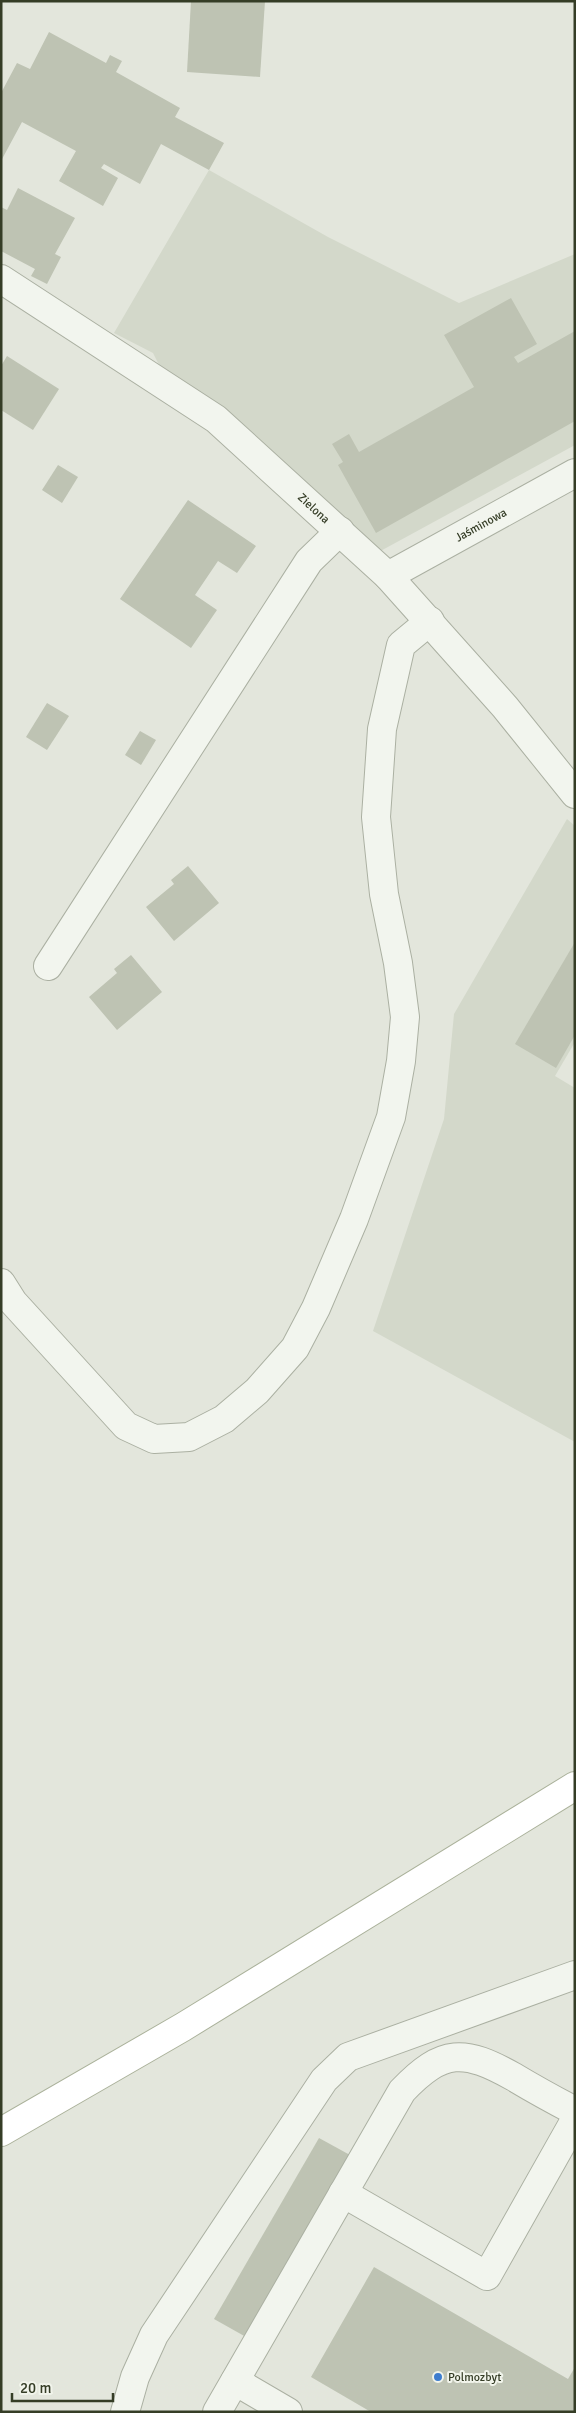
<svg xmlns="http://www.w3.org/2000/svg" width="576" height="2413" font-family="Signika,sans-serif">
<rect width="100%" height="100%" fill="#e3e6dc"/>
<!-- built -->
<g fill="#d3d8ca">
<path d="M 209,170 L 328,237 L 459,303 L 575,254 L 575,445 L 375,554 L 164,375 L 153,353 L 114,333 Z"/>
<path d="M 567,819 L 575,826 L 575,1042 L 555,1076 L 575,1088 L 575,1442 L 373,1331 L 444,1119 L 454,1014 Z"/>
</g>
<!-- building -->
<g fill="#bec3b3">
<path d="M 191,1 L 265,1 L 260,77 L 187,72 Z"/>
<path d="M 49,32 L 106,63 L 110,55 L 122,61 L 116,72 L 180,108 L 175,117 L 224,143 L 209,170 L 161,144 L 140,184 L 104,164 L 101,168 L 118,178 L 103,206 L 59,181 L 76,151 L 22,122 L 1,161 L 1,93 L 17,63 L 30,69 Z"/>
<path d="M 18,188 L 75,218 L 55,254 L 61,257 L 47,284 L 31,276 L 35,269 L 1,251 L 1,207 L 7,210 Z"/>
<path d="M 511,298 L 537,344 L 514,357 L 518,363 L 575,331 L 575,421 L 376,533 L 338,465 L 343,462 L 332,444 L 349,434 L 359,452 L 474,387 L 444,335 Z"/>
<path d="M 7,356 L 59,389 L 33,430 L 1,410 L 1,366 Z"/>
<path d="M 58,465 L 78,477 L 62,503 L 42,490 Z"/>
<path d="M 188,500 L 256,546 L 237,573 L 218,561 L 195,595 L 217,610 L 191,648 L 120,599 Z"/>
<path d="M 47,703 L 69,716 L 47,750 L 26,737 Z"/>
<path d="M 140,731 L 156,740 L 141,765 L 125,755 Z"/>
<path d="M 188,866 L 219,903 L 174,941 L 146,907 L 174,884 L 171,880 Z"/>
<path d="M 575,942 L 575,1035 L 556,1068 L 515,1044 Z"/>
<path d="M 131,955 L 162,992 L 117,1030 L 89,997 L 117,973 L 114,969 Z"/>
<path d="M 319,2138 L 350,2155 L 246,2337 L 214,2319 Z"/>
<path d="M 374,2267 L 568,2379 L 575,2367 L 575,2412 L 371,2412 L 311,2377 Z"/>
</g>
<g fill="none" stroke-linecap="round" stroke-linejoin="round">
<!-- minor casing -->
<g stroke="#abb0a2" stroke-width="30">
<g id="minor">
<path id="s1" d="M 1,279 L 216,419 L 388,576 L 505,707 L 575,794"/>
<path id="s2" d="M 388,576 L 575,473"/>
<path d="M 48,966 L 309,561 L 340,531"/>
<path d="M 1,1283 L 13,1302 L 126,1426 L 154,1439 L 189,1437 L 224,1419 L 257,1391 L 295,1348 L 316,1308 L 354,1219 L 391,1117 L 401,1061 L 405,1017 L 398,963 L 384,894 L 376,817 L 382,729 L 401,645 L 430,621"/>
<path d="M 343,2193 L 487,2276 L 575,2120"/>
<path d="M 235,2381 L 288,2412"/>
<path d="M 125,2412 L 135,2377 L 154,2335 L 324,2080 L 348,2057 L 575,1975"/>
<path d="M 217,2412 L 402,2091 C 443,2048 464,2049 514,2077 C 534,2089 554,2100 575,2111"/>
</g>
</g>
<!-- major casing -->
<g stroke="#abb29b" stroke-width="30">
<path id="major" d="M 1,2132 L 183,2027 L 575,1786"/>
</g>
<!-- minor -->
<use href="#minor" stroke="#f2f5ee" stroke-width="28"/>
<!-- major -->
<use href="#major" stroke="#fff" stroke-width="28"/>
</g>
<!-- markers -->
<circle fill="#3e7dce" stroke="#f1f4eb" stroke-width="2" cx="438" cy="2377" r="5"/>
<g text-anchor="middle" stroke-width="4" stroke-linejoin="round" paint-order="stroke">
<!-- street labels -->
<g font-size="12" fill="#353d26" stroke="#f1f4eb">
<text dy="4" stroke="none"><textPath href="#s1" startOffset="389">Zielona</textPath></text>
<text dy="4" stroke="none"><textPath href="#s2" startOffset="106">Jaśminowa</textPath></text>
</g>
<!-- poi labels -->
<g font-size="12" fill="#353d26" stroke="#f1f4eb" text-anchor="start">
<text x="448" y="2381">Polmozbyt</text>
</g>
</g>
<!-- border -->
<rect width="576" height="2413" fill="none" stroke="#353d26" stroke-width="5"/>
<!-- scale -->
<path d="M12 2393v8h101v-8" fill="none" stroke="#353d26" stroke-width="2.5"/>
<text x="20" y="2393" font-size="15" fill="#353d26" stroke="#f1f4eb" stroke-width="4" paint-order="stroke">20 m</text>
</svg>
